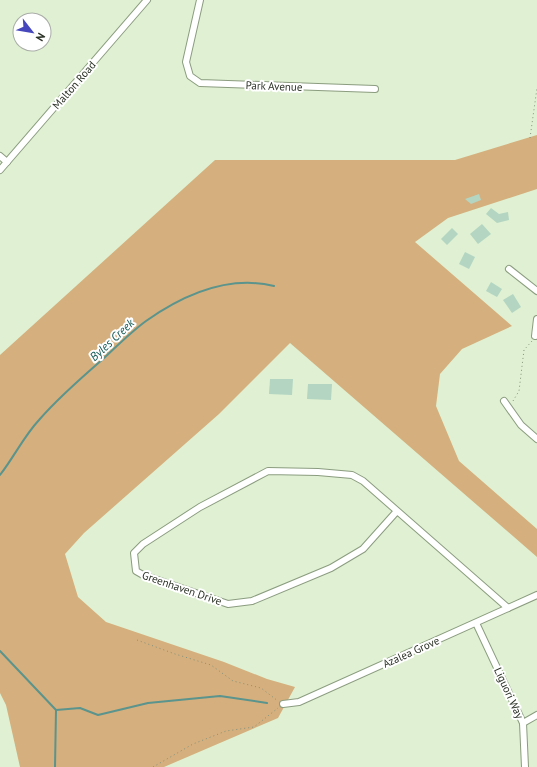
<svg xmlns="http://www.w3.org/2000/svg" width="537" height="767" font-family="'PT Sans',sans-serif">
<rect width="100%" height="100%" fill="#dff1d2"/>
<!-- forest -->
<path fill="#d5af7d" d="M 537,135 L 537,189 L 448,218 L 415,242 L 512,326 L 462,349 L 440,374 L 436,406 L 459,461 L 537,529 L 537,557 L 290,343 L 219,414 L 84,533 L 65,554 L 78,597 L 106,622 L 224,662 L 267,679 L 295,687 L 278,718 L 164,767 L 20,767 L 6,705 L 0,693 L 0,355 L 215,160 L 455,160 Z"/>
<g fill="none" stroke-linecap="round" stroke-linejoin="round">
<!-- stream -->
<g stroke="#5a948d" stroke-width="2">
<path d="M 0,475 C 14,457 24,436 39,420 C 58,398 81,378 103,359 C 117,346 131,332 146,321 C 183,295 229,275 274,286"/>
<path d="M 0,651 L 56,710 L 55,767"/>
<path d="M 56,710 L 80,708 L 98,715 L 148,703 L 220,696 L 267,703"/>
</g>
</g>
<!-- building -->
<g fill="#b3d5c2">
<path d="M 479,194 L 481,200 L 471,204 L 465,199 Z"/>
<path d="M 491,208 L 499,214 L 508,212 L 509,220 L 497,223 L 486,214 Z"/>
<path d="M 482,224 L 491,234 L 478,244 L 470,234 Z"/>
<path d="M 452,228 L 458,234 L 447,245 L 441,239 Z"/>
<path d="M 465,252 L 475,257 L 469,269 L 459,264 Z"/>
<path d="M 491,282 L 502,289 L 497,297 L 486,291 Z"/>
<path d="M 513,294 L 521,307 L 512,313 L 503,300 Z"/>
<path d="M 270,379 L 293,379 L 292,395 L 269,394 Z"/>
<path d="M 308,384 L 332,384 L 331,400 L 307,399 Z"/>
</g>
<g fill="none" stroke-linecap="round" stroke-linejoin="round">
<!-- street casing -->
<g stroke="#8b9c7f" stroke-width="8">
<g id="street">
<path d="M 200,0 L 186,62 L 190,76 L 200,83 L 375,89"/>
<path d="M 0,156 L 7,162"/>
<path d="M 0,170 L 147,0"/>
<path d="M 509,269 L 537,291"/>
<path d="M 535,336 L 537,319"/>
<path d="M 504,401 L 521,425 L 537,439"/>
<path d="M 397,511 L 363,549 L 331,568 L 252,601 L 228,604 L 143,575 L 136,571 L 134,553 L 143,544 L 200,507 L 268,471 L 318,472 L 352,475 L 363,481 L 508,608"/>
<path d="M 476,623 L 523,723 L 525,767"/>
<path d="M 283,704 L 299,702 L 537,595"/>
<path d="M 523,723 L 537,715"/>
</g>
</g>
<!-- path -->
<g stroke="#84917b" stroke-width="1" stroke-dasharray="1 3" stroke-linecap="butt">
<path d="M 530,138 L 537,88"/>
<path d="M 513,401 L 519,391 L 524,350 L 532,341"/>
<path d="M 137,640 L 175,654 L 211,665 L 233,681 L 261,688 L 278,701"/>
<path d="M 153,767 L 193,744 L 226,731 L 254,727 L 278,708"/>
</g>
<!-- street -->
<use href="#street" stroke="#fff" stroke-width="6"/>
</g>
<g text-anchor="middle" stroke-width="4" stroke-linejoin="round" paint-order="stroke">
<!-- street labels -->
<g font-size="11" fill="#2a3125" stroke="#fff">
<text transform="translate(74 85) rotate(-49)" y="4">Malton Road</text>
<text transform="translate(274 86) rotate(2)" y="4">Park Avenue</text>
<text transform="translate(182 588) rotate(19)" y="4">Greenhaven Drive</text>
<text transform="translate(411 652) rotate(-24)" y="4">Azalea Grove</text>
<text transform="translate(509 693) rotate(65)" y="4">Liguori Way</text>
</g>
<!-- water labels -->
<g font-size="12" font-style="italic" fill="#165a56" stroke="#fff">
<text transform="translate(112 340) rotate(-43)" y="4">Byles Creek</text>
</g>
</g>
<!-- north arrow -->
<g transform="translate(32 32) rotate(121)"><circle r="19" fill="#ffffff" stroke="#aaada8"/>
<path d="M0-3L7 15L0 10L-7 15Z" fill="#4647bc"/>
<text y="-6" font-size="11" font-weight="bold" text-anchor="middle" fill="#2a3125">N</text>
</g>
</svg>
